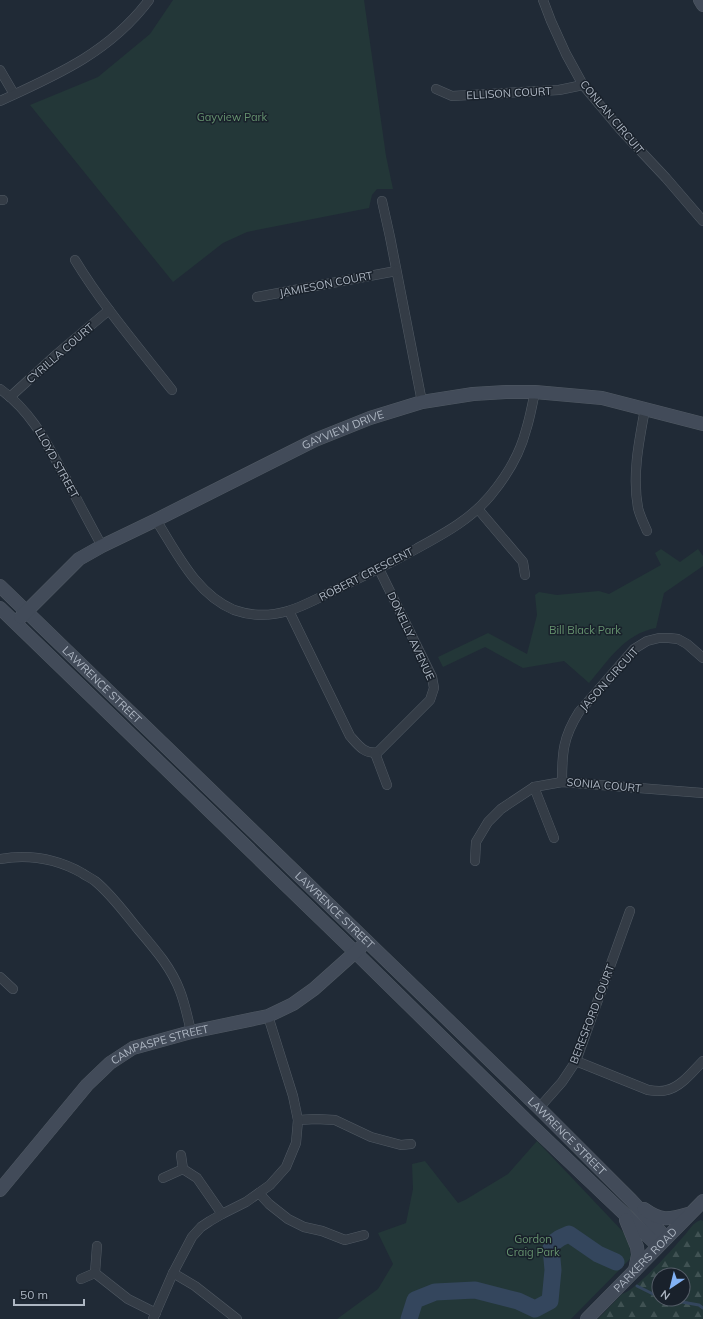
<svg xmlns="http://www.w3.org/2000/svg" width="703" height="1319" font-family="Mulish,sans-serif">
<defs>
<pattern id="forest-firs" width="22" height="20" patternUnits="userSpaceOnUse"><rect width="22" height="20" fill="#233738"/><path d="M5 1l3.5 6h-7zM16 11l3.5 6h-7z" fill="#405253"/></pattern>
</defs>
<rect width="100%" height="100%" fill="#202a36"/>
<!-- forest -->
<path fill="url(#forest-firs)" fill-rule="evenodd" d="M 701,1220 L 703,1221 L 703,1319 L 598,1319 L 622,1294 C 635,1291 673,1249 683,1237 C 690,1230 692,1223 701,1220 ZM 659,1275 L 683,1275 L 683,1299 L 659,1299 Z"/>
<!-- park -->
<g fill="#233738">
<path d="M 173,0 L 364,0 L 386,156 L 393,189 L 377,189 L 372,195 L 369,208 L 247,232 L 223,243 L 173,282 L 30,105 L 98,77 L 150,34 Z"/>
<path d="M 661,549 L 680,562 L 698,549 L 703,556 L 703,566 L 664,593 L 656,628 C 624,634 609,660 589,683 L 564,661 L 523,668 L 485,647 L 443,667 L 438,657 L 488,633 L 527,654 L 537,615 L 535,595 L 539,592 L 557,595 L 599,591 L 609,594 L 661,565 L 655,553 Z"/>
<path d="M 537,1141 L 628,1237 L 631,1258 L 571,1319 L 337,1319 L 378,1289 L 393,1264 L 378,1233 L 406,1223 L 413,1189 L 412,1164 L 425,1161 L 458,1203 L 465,1200 L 508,1174 Z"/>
</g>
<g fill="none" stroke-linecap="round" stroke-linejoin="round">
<!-- stream -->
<g stroke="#34465d" stroke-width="3">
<path d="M 637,1286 L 659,1297"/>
<path d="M 665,1299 L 699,1305 L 703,1308"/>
</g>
<!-- river -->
<path stroke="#34465d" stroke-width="17" d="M 409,1319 L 415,1300 L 435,1292 L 475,1290 L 518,1301 L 535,1309 L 550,1301 L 553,1270 L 551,1248 L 553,1243 L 560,1238 L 569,1234 L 598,1254 L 616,1262"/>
<!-- street casing -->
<g stroke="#515a64" stroke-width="10">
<g id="street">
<path d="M 543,0 L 551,21 L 566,54 L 583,85 L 620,129 L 666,178 L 703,221"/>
<path d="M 0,70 L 14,94"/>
<path d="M 436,89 L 452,96 L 559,90 L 583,85"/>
<path d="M 0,101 C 57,75 110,52 149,0"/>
<path d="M 0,200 L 3,200"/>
<path d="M 382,201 L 390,237 L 422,402"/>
<path d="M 75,260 C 103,306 139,348 172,390"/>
<path d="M 257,297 L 396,271"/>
<path d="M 0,389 C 32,412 46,442 64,475 C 77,499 89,523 102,546"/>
<path d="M 10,397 L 57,354 L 109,310"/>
<path d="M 645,409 C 639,441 632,475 638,508 C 640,516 644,524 647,531"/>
<path d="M 478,509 L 523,562 L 525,575"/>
<path d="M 156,520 C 177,553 196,594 234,610 C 251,616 271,616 288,611 C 305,606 324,595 341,587 C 366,575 391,563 416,549 C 443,534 470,520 490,496 C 505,478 520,454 526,430 C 530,418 532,405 535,392"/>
<path d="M 289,611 L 350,736 C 358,745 365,755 378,752 L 430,700 L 434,688 L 432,677 L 379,569"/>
<path d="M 375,753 L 387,785"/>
<path d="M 562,782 C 562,753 563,737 579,712 L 634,649 L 647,641 L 659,638 L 669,638 L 678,639 L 687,644 L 703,658"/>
<path d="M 534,787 L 554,838"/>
<path d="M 0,859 C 29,854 57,859 82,873 C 86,876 91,878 95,881 C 111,894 124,912 137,928 C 154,948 171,967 180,991 C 185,1004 188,1018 191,1032"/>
<path d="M 475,861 L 476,842 L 488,822 L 501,809 L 534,787 L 562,782 L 703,793"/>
<path d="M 0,977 L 13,989"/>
<path d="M 576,1061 L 648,1090 C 654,1091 661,1092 667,1090 C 681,1087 693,1071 703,1061"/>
<path d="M 539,1108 L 562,1082 L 576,1061 L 630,911"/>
<path d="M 298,1120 L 316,1119 L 335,1120 L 371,1137 L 401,1145 L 411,1144"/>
<path d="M 183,1169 L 197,1178 L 222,1214"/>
<path d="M 163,1178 L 183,1169 L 181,1155"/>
<path d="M 259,1193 L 269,1204 L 288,1219 L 304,1227 L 322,1231 L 345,1240 L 364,1235"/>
<path d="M 95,1273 L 97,1246"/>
<path d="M 173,1273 L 195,1286 L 237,1319"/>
<path d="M 81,1279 L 95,1273 L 128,1299 L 156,1313"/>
<path d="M 153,1319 L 173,1273 L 192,1237 L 201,1227 L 210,1221 L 222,1214 L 246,1202 L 270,1185 L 286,1167 L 296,1143 L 298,1120 L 293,1096 L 268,1016"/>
</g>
</g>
<!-- secondary casing -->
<g stroke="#515a64" stroke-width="14">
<g id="secondary">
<path d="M 700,0 L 703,5"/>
<path id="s1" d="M 0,586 L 539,1108 L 631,1200 L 666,1238"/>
<path d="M 0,608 L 355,952 L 529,1123 L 658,1246"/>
<path id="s2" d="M 21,617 L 79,559 L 102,546 L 156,520 L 315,440 L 370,418 L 422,402 L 473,394 L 506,392 L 535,392 L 602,398 L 703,424"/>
<path id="s3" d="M 0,1190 L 87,1085 L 110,1063 L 133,1048 L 191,1032 L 268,1016 L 293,1004 L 314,989 L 361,947"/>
<path d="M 644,1209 C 661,1221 668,1220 688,1214"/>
<path d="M 626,1220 L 637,1247 L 638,1255 L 635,1270"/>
<path id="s4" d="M 587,1319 L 703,1201"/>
</g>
</g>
<!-- street -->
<use href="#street" stroke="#343c46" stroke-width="9"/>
<!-- secondary -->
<use href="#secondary" stroke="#424b59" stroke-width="13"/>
</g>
<g text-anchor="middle" stroke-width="3" stroke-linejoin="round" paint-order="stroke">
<!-- street labels -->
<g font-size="11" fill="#aeb7c3" stroke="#19212b">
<text transform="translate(509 93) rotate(-3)" y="4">ELLISON COURT</text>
<text transform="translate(612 117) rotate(50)" y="4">CONLAN CIRCUIT</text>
<text transform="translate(326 284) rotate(-11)" y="4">JAMIESON COURT</text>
<text transform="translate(60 353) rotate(-41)" y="4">CYRILLA COURT</text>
<text dy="4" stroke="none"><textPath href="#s2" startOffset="376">GAYVIEW DRIVE</textPath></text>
<text transform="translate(57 463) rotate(61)" y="4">LLOYD STREET</text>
<text transform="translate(366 574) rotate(-27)" y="4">ROBERT CRESCENT</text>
<text transform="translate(411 636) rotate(65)" y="4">DONELLY AVENUE</text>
<text transform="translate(609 679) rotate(-48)" y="4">JASON CIRCUIT</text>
<text dy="4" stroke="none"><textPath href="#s1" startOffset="142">LAWRENCE STREET</textPath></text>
<text transform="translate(604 785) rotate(5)" y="4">SONIA COURT</text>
<text dy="4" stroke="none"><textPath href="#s1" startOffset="466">LAWRENCE STREET</textPath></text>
<text transform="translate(592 1014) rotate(-69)" y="4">BERESFORD COURT</text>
<text dy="4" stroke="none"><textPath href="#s3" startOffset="222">CAMPASPE STREET</textPath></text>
<text dy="4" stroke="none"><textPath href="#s1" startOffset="790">LAWRENCE STREET</textPath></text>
<text dy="4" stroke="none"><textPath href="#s4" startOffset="83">PARKERS ROAD</textPath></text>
</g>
<!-- park labels -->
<g font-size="11" fill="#66936f" stroke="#19212b">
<text x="232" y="121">Gayview Park</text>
<text x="585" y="634">Bill Black Park</text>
<text x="533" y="1243">Gordon<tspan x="533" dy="13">Craig Park</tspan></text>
</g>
</g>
<!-- north arrow -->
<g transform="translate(671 1287) rotate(215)"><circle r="19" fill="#19212b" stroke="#555d68"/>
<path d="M0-3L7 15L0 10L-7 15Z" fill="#82b2f4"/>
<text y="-6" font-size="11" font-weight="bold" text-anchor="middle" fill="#aeb7c3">N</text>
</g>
<!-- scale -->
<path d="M14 1299v6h70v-6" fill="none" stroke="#aeb7c3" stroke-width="2"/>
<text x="20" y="1299" font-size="12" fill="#aeb7c3" stroke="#19212b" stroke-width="3" paint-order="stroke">50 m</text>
</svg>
